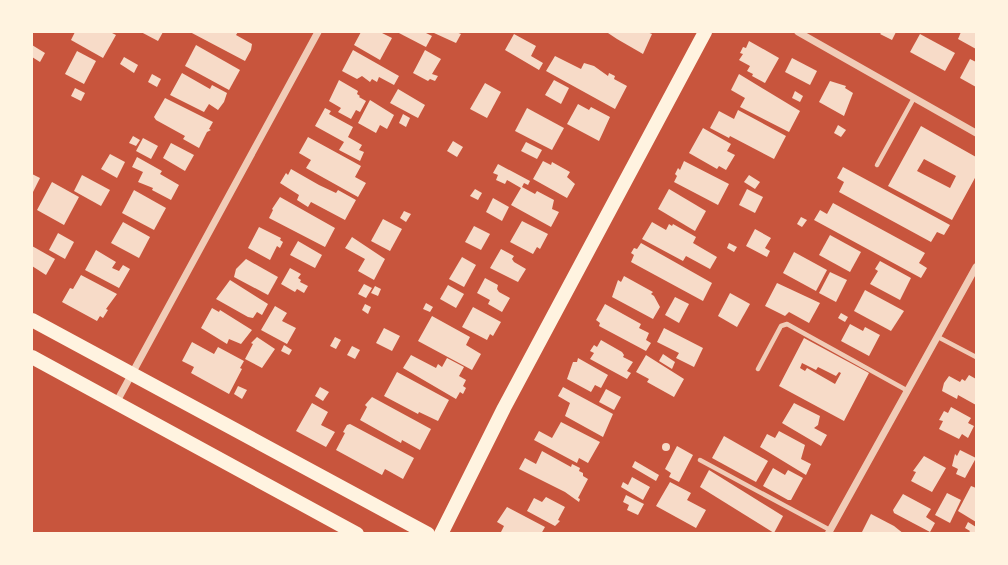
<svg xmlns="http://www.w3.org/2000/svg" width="1008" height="565" font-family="'Roboto Condensed',sans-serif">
<rect width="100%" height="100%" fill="#c8553d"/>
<!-- building -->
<g fill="#f7dbc8" fill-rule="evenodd">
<path d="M 75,32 L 110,32 L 116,35 L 103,58 L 71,40 Z"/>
<path d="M 141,32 L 163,32 L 158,41 Z"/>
<path d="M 190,32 L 238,32 L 236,35 L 252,44 L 251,50 L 245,61 Z"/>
<path d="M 361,32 L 380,32 L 392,38 L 380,60 L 354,45 Z"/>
<path d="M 397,32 L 424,32 L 432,36 L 426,47 L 424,46 Z"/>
<path d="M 435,32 L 456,32 L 461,34 L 456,43 L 434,33 Z"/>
<path d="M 609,32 L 647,32 L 652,34 L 643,54 L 617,39 L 608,33 Z"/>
<path d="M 882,32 L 896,32 L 892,40 L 880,34 Z"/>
<path d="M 961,32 L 976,32 L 976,49 L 958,39 Z"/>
<path d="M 514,34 L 536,46 L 531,56 L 543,63 L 539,70 L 505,50 Z"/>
<path d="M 920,34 L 955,53 L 945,71 L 910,52 Z"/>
<path d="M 749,41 L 779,58 L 765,83 L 752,76 L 753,74 L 747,71 L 750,66 L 739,60 L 743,54 L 740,53 L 743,47 L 746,48 Z"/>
<path d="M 32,45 L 45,53 L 40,62 L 32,57 Z"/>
<path d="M 196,45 L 240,70 L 229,90 L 185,66 Z"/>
<path d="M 353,50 L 399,76 L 394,85 L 379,77 L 377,82 L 372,79 L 370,82 L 362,76 L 357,79 L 342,71 Z"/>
<path d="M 425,50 L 441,59 L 432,74 L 438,76 L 435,81 L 430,79 L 428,81 L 413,73 Z"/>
<path d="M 77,51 L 96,61 L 84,84 L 65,74 Z"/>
<path d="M 555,56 L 581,69 L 584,63 L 594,66 L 608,76 L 609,73 L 615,76 L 614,79 L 627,86 L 615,109 L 546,71 Z"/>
<path d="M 124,57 L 138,65 L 134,73 L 120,64 Z"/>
<path d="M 792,58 L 817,71 L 810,85 L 785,72 Z"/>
<path d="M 970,59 L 976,62 L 976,87 L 960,78 Z"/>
<path d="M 182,73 L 210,89 L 212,85 L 227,93 L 224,102 L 218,110 L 209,104 L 204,112 L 170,95 Z"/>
<path d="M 152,74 L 161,79 L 157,87 L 148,82 Z"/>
<path d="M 739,74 L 800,111 L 789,132 L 740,107 L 745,98 L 731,90 Z"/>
<path d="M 339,80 L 358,91 L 357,94 L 360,96 L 359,97 L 366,101 L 360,112 L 356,110 L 351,119 L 338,112 L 341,108 L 329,101 Z"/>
<path d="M 554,80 L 569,88 L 561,104 L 545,95 Z"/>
<path d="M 830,81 L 846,86 L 845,88 L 853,93 L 844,116 L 819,102 Z"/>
<path d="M 485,83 L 501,92 L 487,118 L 470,109 Z"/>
<path d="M 75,88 L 85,93 L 81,101 L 71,96 Z"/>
<path d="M 398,89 L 425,105 L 418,118 L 390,103 Z"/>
<path d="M 795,91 L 803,96 L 800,102 L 792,98 Z"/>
<path d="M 165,98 L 213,122 L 209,129 L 211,130 L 207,132 L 199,148 L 183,139 L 185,136 L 156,120 L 154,117 Z"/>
<path d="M 370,100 L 394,115 L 387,129 L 380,125 L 376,133 L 358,123 Z"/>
<path d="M 578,104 L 589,110 L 591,107 L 610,117 L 599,141 L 567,124 Z"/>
<path d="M 325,108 L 331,111 L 329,114 L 353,127 L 348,137 L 362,145 L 359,150 L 364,152 L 360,161 L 339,150 L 344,142 L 315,126 Z"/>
<path d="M 527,108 L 564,128 L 552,150 L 515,131 Z"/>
<path d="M 738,110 L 786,136 L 774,159 L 730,136 L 729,138 L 710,128 L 719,111 L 734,119 Z"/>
<path d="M 403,114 L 410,118 L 406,127 L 399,123 Z"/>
<path d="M 838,125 L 846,130 L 841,137 L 834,133 Z"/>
<path d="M 921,126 L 976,157 L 976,176 L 952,220 L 888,186 ZM 924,159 L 956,176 L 950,188 L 917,171 Z"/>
<path d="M 703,128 L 731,144 L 727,151 L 735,155 L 726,170 L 719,166 L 717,169 L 689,153 Z"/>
<path d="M 133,136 L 140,140 L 136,146 L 129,143 Z"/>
<path d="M 308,137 L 361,166 L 355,177 L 366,183 L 358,197 L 306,168 L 311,160 L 299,153 Z"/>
<path d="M 143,138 L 158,146 L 151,159 L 136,151 Z"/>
<path d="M 453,141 L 463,147 L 457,157 L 447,151 Z"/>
<path d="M 526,142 L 542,150 L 537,159 L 521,151 Z"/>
<path d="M 171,143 L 194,155 L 185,171 L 163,158 Z"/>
<path d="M 110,154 L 125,162 L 117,178 L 101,169 Z"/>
<path d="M 137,157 L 162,171 L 160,174 L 179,185 L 171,200 L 152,190 L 153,188 L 138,182 L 143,172 L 132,167 Z"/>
<path d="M 543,161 L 551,165 L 552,162 L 570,172 L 567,177 L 575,184 L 567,198 L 533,179 Z"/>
<path d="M 684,161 L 729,184 L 718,205 L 674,182 L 677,176 L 675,174 L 678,168 L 680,170 Z"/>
<path d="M 498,164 L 530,181 L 528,185 L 524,183 L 522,187 L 535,194 L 537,191 L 554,200 L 552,209 L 559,212 L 551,227 L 511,205 L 521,188 L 507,180 L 505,184 L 496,180 L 498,175 L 493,173 Z"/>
<path d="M 843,167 L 950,225 L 944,235 L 937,232 L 931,242 L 839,192 L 844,182 L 837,178 Z"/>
<path d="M 291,169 L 319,185 L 336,193 L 338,190 L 356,200 L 345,220 L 311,202 L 308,207 L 297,200 L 299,195 L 280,183 L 286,173 L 288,175 Z"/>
<path d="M 32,174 L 40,178 L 32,194 Z"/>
<path d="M 82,175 L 110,190 L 101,206 L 74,191 Z"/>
<path d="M 749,175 L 760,182 L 755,189 L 744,182 Z"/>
<path d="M 52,182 L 79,197 L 64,225 L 37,210 Z"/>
<path d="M 475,189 L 482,193 L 478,200 L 470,196 Z"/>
<path d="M 669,189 L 706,211 L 695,231 L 658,209 Z"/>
<path d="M 747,189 L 763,197 L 755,213 L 739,205 Z"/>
<path d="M 134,190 L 166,208 L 154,230 L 122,213 Z"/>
<path d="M 280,197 L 335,228 L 325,247 L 269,218 L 273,210 L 272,209 Z"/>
<path d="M 493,198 L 509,207 L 502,221 L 486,212 Z"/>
<path d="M 833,203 L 925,253 L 919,263 L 927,268 L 921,278 L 814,220 L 820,210 L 827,214 Z"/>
<path d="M 404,211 L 411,214 L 406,222 L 400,218 Z"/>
<path d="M 801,217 L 807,220 L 802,227 L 797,224 Z"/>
<path d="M 383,219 L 402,229 L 390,251 L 371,241 Z"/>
<path d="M 522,221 L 548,234 L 540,249 L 537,247 L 533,254 L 510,242 Z"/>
<path d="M 123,222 L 150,237 L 139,258 L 111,243 Z"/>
<path d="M 652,222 L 666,230 L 669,224 L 672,226 L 673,224 L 696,237 L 693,243 L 717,257 L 710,269 L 686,256 L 683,261 L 642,239 Z"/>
<path d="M 474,226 L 490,234 L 481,250 L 465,242 Z"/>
<path d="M 259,227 L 281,238 L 280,240 L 283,242 L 280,248 L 277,246 L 270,260 L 248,248 Z"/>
<path d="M 755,229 L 771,238 L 765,248 L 770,251 L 767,257 L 746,246 Z"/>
<path d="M 58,233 L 74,242 L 65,259 L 49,250 Z"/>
<path d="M 830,235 L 861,252 L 850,272 L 819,255 Z"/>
<path d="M 352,237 L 385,259 L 374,280 L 358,271 L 365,259 L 345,248 Z"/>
<path d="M 298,241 L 322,255 L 315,268 L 290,255 Z"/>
<path d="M 641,243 L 712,283 L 703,301 L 631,262 L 634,255 L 631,253 L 634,248 L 637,249 Z"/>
<path d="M 729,243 L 737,247 L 734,252 L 727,248 Z"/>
<path d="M 32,246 L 55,259 L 46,275 L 32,266 Z"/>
<path d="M 501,249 L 514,256 L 512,259 L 514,262 L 526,269 L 518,282 L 490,268 Z"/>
<path d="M 96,250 L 116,262 L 112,268 L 119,271 L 123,265 L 130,269 L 119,288 L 85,270 Z"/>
<path d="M 794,252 L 827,270 L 816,291 L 783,273 Z"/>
<path d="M 462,257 L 476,265 L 464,287 L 449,279 Z"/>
<path d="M 246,259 L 278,277 L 268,295 L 234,277 L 236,269 Z"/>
<path d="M 880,261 L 911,278 L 900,300 L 870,284 L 878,271 L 875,269 Z"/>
<path d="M 290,268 L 301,274 L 298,278 L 301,280 L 300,282 L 308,286 L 304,293 L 297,289 L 295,292 L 281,284 Z"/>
<path d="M 830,272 L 847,280 L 836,302 L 819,293 Z"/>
<path d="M 81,275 L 117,294 L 106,309 L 108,310 L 103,318 L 100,316 L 97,321 L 62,302 L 70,288 L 73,289 Z"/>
<path d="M 624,276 L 653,292 L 651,294 L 654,296 L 660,307 L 653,319 L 612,297 L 618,280 L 621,282 Z"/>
<path d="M 485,278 L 498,285 L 497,289 L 499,292 L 510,298 L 502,312 L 488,304 L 490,300 L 477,293 Z"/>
<path d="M 230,280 L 268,304 L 262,315 L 257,312 L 253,318 L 248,317 L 216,299 Z"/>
<path d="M 777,283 L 820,303 L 809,323 L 789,312 L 785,316 L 765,306 Z"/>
<path d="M 364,284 L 372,288 L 366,298 L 358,294 Z"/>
<path d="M 448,285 L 464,294 L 456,308 L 440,299 Z"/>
<path d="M 375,286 L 381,289 L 378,296 L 371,293 Z"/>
<path d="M 865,290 L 904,311 L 891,331 L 854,311 Z"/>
<path d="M 730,293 L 750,304 L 737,327 L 718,316 Z"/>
<path d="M 675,297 L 689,304 L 679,323 L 665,315 Z"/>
<path d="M 426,303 L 433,307 L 430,312 L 423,309 Z"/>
<path d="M 365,304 L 371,307 L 368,314 L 362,310 Z"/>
<path d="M 605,304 L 641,324 L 639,328 L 649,333 L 646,340 L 651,343 L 646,351 L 599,326 L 600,323 L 596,320 Z"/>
<path d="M 275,306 L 287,313 L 282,321 L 296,328 L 287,344 L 261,330 Z"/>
<path d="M 473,307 L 501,322 L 493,336 L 490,334 L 487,340 L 462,327 Z"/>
<path d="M 212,308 L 219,312 L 220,310 L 252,330 L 241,344 L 229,339 L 227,344 L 201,328 Z"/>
<path d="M 841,313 L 848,317 L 845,322 L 838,318 Z"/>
<path d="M 432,316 L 470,337 L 466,345 L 481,354 L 472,370 L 418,341 Z"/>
<path d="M 850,324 L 863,331 L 865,327 L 880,335 L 869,356 L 841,341 Z"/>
<path d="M 384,328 L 400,336 L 392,351 L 376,343 Z"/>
<path d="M 664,328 L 703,348 L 694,367 L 676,358 L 679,353 L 657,342 Z"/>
<path d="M 257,337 L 275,349 L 262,368 L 245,359 L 253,344 L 251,343 Z"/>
<path d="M 335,337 L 341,340 L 336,349 L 330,346 Z"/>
<path d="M 804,338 L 869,373 L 844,421 L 779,386 ZM 802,363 L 816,370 L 818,367 L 836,376 L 839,372 L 841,373 L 835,384 L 807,368 L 805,371 L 800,368 Z"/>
<path d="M 601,340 L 622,352 L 624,355 L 623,357 L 633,362 L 627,371 L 631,373 L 627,379 L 590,359 L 594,353 L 590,351 L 594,345 L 597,347 Z"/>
<path d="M 192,342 L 214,354 L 218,347 L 244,361 L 240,368 L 242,369 L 229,394 L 191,373 L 194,367 L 182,361 Z"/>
<path d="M 284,345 L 292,350 L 289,355 L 281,351 Z"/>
<path d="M 352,346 L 360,350 L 355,359 L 347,355 Z"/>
<path d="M 663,354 L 675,362 L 672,369 L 659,361 Z"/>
<path d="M 411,355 L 436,368 L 438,364 L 442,367 L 447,358 L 464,367 L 459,376 L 466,380 L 463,386 L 466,388 L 463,394 L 460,392 L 456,399 L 403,368 Z"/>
<path d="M 646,355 L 684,379 L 674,397 L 647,382 L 649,379 L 636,372 Z"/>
<path d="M 578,358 L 608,375 L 601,388 L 595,385 L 591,392 L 567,379 L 573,362 L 577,362 Z"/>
<path d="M 397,372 L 449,400 L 438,421 L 419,412 L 418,414 L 384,396 Z"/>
<path d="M 969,375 L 976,379 L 976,405 L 958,395 L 957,399 L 942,391 L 944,383 L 949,376 L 960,382 L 962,379 L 965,381 Z"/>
<path d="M 238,386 L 247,390 L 242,399 L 234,394 Z"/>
<path d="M 320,387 L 329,392 L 323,401 L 315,396 Z"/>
<path d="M 563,387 L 613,414 L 603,437 L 565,416 L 570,403 L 558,396 Z"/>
<path d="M 606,389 L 621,397 L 614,410 L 599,402 Z"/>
<path d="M 372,397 L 431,429 L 420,450 L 402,440 L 401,443 L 360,420 L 367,407 L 365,405 Z"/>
<path d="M 312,403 L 328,412 L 321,425 L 335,432 L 326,447 L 296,431 Z"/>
<path d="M 794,403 L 820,416 L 818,425 L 814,428 L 827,435 L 821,446 L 782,423 Z"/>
<path d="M 951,407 L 971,418 L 968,423 L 974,426 L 968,438 L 962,434 L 959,439 L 939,429 L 943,421 L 939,420 L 944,411 L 948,413 Z"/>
<path d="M 561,422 L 600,442 L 588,463 L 579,458 L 577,463 L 534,440 L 539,431 L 552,438 Z"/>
<path d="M 350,424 L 414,458 L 403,479 L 385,469 L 382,475 L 336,450 L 345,433 L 343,432 L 347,425 Z"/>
<path d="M 779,431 L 805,445 L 801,459 L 811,464 L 806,475 L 760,447 L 767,434 L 775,438 Z"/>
<path d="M 724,436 L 768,461 L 756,482 L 712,458 Z"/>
<circle cx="666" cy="447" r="4"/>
<path d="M 677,446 L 693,455 L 679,482 L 669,477 L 671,473 L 665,469 Z"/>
<path d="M 960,450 L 976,458 L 965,478 L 956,474 L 958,469 L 952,466 L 955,454 L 957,456 Z"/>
<path d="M 542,451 L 571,467 L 572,464 L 580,468 L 579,471 L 583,473 L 583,476 L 588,479 L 578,498 L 580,499 L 579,502 L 565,492 L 519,469 L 525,458 L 536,464 Z"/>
<path d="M 924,456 L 946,468 L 932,492 L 911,481 L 916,472 L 913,471 Z"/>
<path d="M 635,461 L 659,475 L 656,481 L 632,467 Z"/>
<path d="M 773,468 L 785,475 L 788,470 L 803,478 L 791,500 L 788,500 L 763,486 Z"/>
<path d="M 709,470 L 783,516 L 774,533 L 700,487 Z"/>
<path d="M 632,477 L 650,487 L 643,500 L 621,487 L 623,482 L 628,485 Z"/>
<path d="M 670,482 L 691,493 L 687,500 L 706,510 L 696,528 L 656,506 Z"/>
<path d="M 971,486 L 976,488 L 976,522 L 958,511 Z"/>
<path d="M 947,493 L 961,500 L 950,523 L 935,515 Z"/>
<path d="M 903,494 L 931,509 L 926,517 L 935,523 L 930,532 L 894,513 L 893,510 Z"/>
<path d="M 626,495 L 644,504 L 638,515 L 627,510 L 629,505 L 623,502 Z"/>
<path d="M 546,497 L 565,507 L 558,520 L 560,521 L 555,526 L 527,511 L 534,498 L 542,502 Z"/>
<path d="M 507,507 L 545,527 L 541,534 L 500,534 L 504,526 L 497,522 Z"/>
<path d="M 871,514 L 894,526 L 904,534 L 861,534 Z"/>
<path d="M 968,522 L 976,527 L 976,534 L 968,534 L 970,531 L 965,528 Z"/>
</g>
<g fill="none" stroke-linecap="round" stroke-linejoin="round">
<!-- service -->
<g stroke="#f1ccb7" stroke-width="4.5">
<path d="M 877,165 L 914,98"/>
<path d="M 938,337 L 976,357"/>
<path d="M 758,369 L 781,326 L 787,324 L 908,391"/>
<path d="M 700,460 L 830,530"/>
</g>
<!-- minor -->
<g stroke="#f1ccb7" stroke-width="7">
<path d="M 798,32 L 976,133"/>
<path d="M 116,403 L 318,32"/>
<path d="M 828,534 L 976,267"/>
</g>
<!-- secondary -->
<path stroke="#fff3e0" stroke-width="14" d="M 441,534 L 504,408 L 705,32"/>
<!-- primary -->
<g stroke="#fff3e0" stroke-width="14">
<path d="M 32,320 L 428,534"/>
<path d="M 32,357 L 357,534"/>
</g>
</g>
<!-- border -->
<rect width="1008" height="565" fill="none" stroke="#fff3e0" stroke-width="66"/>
</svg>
